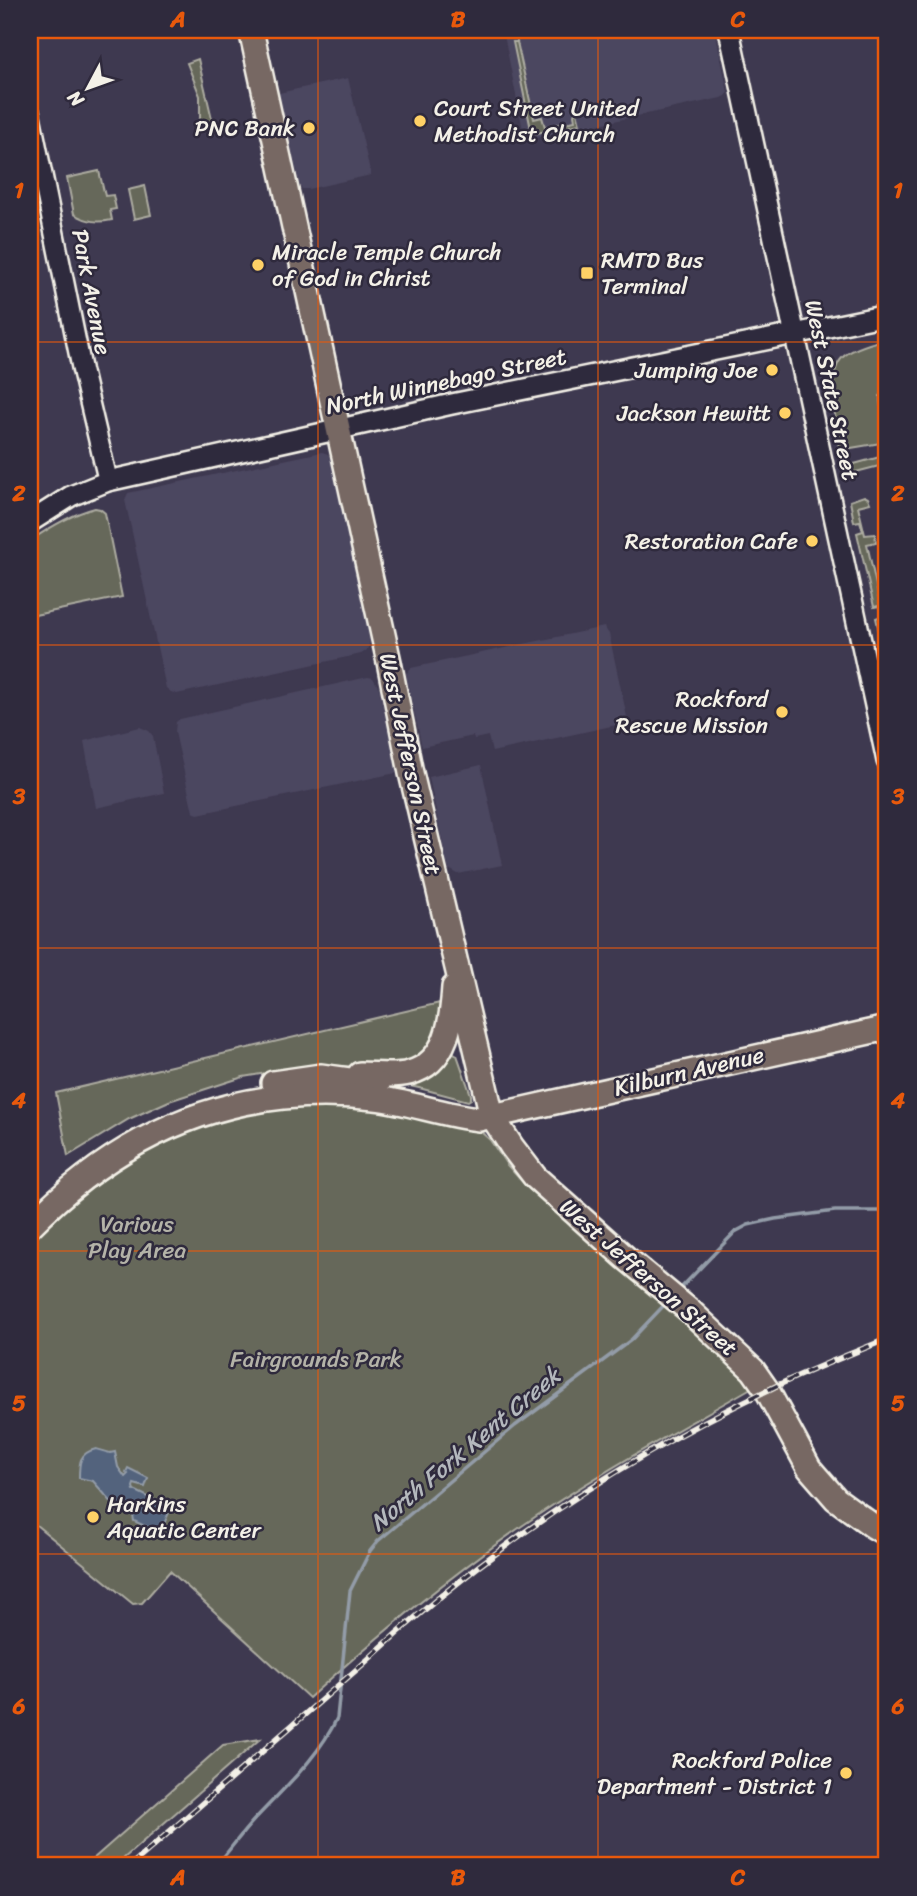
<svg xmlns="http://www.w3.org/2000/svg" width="917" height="1896" font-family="Sriracha,sans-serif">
<rect width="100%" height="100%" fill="#3e3950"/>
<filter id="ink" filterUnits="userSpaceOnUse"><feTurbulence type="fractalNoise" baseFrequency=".0143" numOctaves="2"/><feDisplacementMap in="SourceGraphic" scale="14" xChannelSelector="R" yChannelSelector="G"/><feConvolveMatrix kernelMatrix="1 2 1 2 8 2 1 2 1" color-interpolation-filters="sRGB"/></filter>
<g filter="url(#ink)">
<!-- built -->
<g fill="#4c4760">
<path d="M 503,30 L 715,30 L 728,92 L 726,96 L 721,98 L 530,139 L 527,138 L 523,130 Z"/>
<path d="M 348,78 L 371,175 L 308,189 L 302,189 L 300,186 L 279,93 Z"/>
<path d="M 322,452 L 328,454 L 331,460 L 370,640 L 369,646 L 366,651 L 361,654 L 177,694 L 171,692 L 166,688 L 125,500 L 128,493 Z"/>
<path d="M 604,627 L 609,634 L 627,717 L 625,722 L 616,725 L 492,752 L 488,736 L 474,739 L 473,736 L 422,747 L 406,674 L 411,668 Z"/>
<path d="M 368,677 L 373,678 L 379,688 L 397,770 L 396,773 L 198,814 L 193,812 L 175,732 L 176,722 L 180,719 Z"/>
<path d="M 140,727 L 149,731 L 153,736 L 164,793 L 96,808 L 84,741 Z"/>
<path d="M 481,765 L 502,865 L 458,874 L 449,869 L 446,860 L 429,777 Z"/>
</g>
<!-- green -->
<g fill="#66685a" stroke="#adaca1" stroke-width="2">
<path d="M 513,42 L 517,42 L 534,119 L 542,117 L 545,127 L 575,121 L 574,114 L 576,111 L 577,112 L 580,124 L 532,134 Z"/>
<path d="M 198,59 L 213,123 L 204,126 L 200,122 L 200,96 L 187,63 Z"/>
<path d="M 99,171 L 105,196 L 113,195 L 116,209 L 110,210 L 112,220 C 97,223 88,222 74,214 L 67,178 Z"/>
<path d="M 145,186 L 151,215 L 134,219 L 128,190 Z"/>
<path d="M 887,339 L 887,387 L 880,396 L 880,401 L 882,412 L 887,418 L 887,442 L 839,450 C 838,426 825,376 842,358 C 850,349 875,342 887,339 Z"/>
<path d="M 887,455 L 887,464 L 852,473 L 853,477 L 845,478 L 843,467 Z"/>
<path d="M 864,496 L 868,498 L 870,503 L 858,506 L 865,535 L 875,534 L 876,542 L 867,544 L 887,635 L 887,649 L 883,648 L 876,618 L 882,616 L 879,606 L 874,607 L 857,533 L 863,531 L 860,521 L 854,522 L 850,501 Z"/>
<path d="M 95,508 L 100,509 L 105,513 L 122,597 L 30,616 L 30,541 C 50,527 72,514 95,508 Z"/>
<path d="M 444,1002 L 443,1035 L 415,1064 L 370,1068 L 332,1065 L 290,1069 L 243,1077 L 169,1101 L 129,1119 L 68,1156 L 56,1093 Z"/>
<path d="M 452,1052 L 457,1055 L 471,1095 L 471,1099 L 468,1101 L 419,1088 L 377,1079 L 444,1063 Z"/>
<path d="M 339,1103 L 440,1119 L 481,1132 L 490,1140 L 507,1165 L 526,1186 L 686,1321 L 739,1372 L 751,1388 C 673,1433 593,1476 519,1528 C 445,1580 376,1637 309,1698 L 170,1571 L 142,1603 L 133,1604 L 30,1520 L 30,1241 L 49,1218 L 75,1194 L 164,1138 L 240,1112 Z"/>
<path d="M 260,1739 L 115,1866 L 85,1866 L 223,1745 Z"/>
</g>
<!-- water -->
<path fill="#53637d" stroke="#939ca8" stroke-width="2" d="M 96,1449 L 110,1453 L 115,1452 L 118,1467 L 125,1477 L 128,1474 L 126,1472 L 128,1468 L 148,1478 L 145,1487 L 134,1484 L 133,1487 L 134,1490 L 171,1508 L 160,1533 L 134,1521 L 133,1515 L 114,1505 L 93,1481 L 79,1478 C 79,1463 79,1453 96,1449 Z"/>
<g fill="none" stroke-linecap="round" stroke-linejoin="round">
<!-- stream -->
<g stroke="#939ca8" stroke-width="3.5">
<path d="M 678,1291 L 735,1232 L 748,1225 L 775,1219 L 835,1211 L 887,1211"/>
<path d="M 216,1866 C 229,1851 241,1834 254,1820 C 283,1789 319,1757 337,1718 L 350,1591 L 370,1551 L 378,1541 L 515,1426 L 631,1340 L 668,1301"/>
</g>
<!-- tertiary casing -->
<g stroke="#f4f1e8" stroke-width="23">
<path id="tertiary" d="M 30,113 L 82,370 L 108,481"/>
</g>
<!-- secondary casing -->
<g stroke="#f4f1e8" stroke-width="24">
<g id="secondary">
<path d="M 729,30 L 887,761"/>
<path d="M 30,522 L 71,496 L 108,481 L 452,404 L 887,315"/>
</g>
</g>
<!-- primary casing -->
<g stroke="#f4f1e8" stroke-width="28">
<g id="primary">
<path d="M 251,30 L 389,662 L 411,773 L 492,1116 L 512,1147 L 535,1177 L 626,1258 L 690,1311 L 753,1370 L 767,1390 L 809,1468 L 836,1499 L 873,1526 L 887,1534"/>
<path d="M 360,1074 C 376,1074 394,1077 409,1073 C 448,1063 452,1019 454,987"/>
<path d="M 273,1083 L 321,1076 L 378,1084"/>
<path d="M 30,1226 C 125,1129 238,1082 375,1098 C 410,1102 443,1115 479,1119 L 887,1028"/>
</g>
</g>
<!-- tertiary -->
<use href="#tertiary" stroke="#2f2a3d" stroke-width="18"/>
<!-- secondary -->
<use href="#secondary" stroke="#2f2a3d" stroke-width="19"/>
<!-- primary -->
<use href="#primary" stroke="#776864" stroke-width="23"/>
<!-- rail casing -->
<g stroke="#f4f1e8" stroke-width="6">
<path id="rail" d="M 130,1866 L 363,1664 C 483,1552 622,1459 770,1389 C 809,1370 848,1355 887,1339"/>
</g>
<!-- rail -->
<use href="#rail" stroke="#2f2a3d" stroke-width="3.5" stroke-dasharray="10" stroke-linecap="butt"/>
</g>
</g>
<!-- grid -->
<path fill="none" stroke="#e8590c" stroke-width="2" stroke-opacity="0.55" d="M 318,30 L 318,1866M 598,30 L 598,1866M 30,342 L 887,342M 30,645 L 887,645M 30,948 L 887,948M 30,1251 L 887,1251M 30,1554 L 887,1554"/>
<!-- markers -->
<g fill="#ffd166" stroke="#2f2a3d" stroke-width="2.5">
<circle cx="420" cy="121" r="7"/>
<circle cx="309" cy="128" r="7"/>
<circle cx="258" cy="265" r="7"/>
<rect x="580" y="266" width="14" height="14" rx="3.5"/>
<circle cx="772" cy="370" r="7"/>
<circle cx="785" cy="413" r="7"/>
<circle cx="812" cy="541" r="7"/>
<circle cx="782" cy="712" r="7"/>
<circle cx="93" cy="1517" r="7"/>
<circle cx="846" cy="1773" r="7"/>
</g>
<g text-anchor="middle" stroke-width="5" stroke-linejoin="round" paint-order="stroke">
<!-- poi labels -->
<g font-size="23" fill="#f4f1e8" stroke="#2f2a3d" text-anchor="end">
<text x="434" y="116" text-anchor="start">Court Street United<tspan x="434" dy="26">Methodist Church</tspan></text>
<text x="295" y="136">PNC Bank</text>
<text x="272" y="260" text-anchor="start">Miracle Temple Church<tspan x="272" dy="26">of God in Christ</tspan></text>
<text x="601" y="268" text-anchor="start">RMTD Bus<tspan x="601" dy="26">Terminal</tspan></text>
<text x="758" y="378">Jumping Joe</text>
<text x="771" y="421">Jackson Hewitt</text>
<text x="798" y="549">Restoration Cafe</text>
<text x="768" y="707">Rockford<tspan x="768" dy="26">Rescue Mission</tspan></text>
<text x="107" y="1512" text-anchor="start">Harkins<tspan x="107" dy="26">Aquatic Center</tspan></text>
<text x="832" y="1768">Rockford Police<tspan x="832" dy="26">Department - District 1</tspan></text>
</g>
<!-- street labels -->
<g font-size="23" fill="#f4f1e8" stroke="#2f2a3d">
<text transform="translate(92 292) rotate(79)" y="8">Park Avenue</text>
<text transform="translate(446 381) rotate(-12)" y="8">North Winnebago Street</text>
<text transform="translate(832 390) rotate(78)" y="8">West State Street</text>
<text transform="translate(411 764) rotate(78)" y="8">West Jefferson Street</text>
<text transform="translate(689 1071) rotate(-13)" y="8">Kilburn Avenue</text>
<text transform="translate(649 1277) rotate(41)" y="8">West Jefferson Street</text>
</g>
<!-- park labels -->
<g font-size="23" fill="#b4b3a8" stroke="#2f2a3d">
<text x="137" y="1232">Various<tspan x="137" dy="26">Play Area</tspan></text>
<text x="316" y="1367">Fairgrounds Park</text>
</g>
<!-- water labels -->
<g font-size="24" font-style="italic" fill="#b4b8bd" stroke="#2f2a3d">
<text transform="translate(465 1449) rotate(-40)" y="8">North Fork Kent Creek</text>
</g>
</g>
<!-- margin -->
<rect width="917" height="1896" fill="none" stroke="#2f2a3d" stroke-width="77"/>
<!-- north arrow -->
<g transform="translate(88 88) rotate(229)" stroke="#2f2a3d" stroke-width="5" paint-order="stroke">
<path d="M0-5L12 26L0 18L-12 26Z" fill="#f4f1e8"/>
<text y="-10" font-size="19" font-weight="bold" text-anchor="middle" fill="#f4f1e8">N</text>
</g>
<rect x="38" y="38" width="840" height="1819" fill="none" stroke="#e8590c" stroke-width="2.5"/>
<g font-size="23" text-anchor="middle" font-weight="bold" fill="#e8590c">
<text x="178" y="27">A</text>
<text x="458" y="27">B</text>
<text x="738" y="27">C</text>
<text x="19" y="198">1</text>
<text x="898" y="198">1</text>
<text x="19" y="501">2</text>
<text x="898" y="501">2</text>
<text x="19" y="804">3</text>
<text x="898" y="804">3</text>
<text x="19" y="1108">4</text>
<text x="898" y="1108">4</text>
<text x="19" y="1411">5</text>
<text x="898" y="1411">5</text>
<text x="19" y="1714">6</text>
<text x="898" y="1714">6</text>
<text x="178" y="1885">A</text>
<text x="458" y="1885">B</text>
<text x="738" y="1885">C</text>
</g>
</svg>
